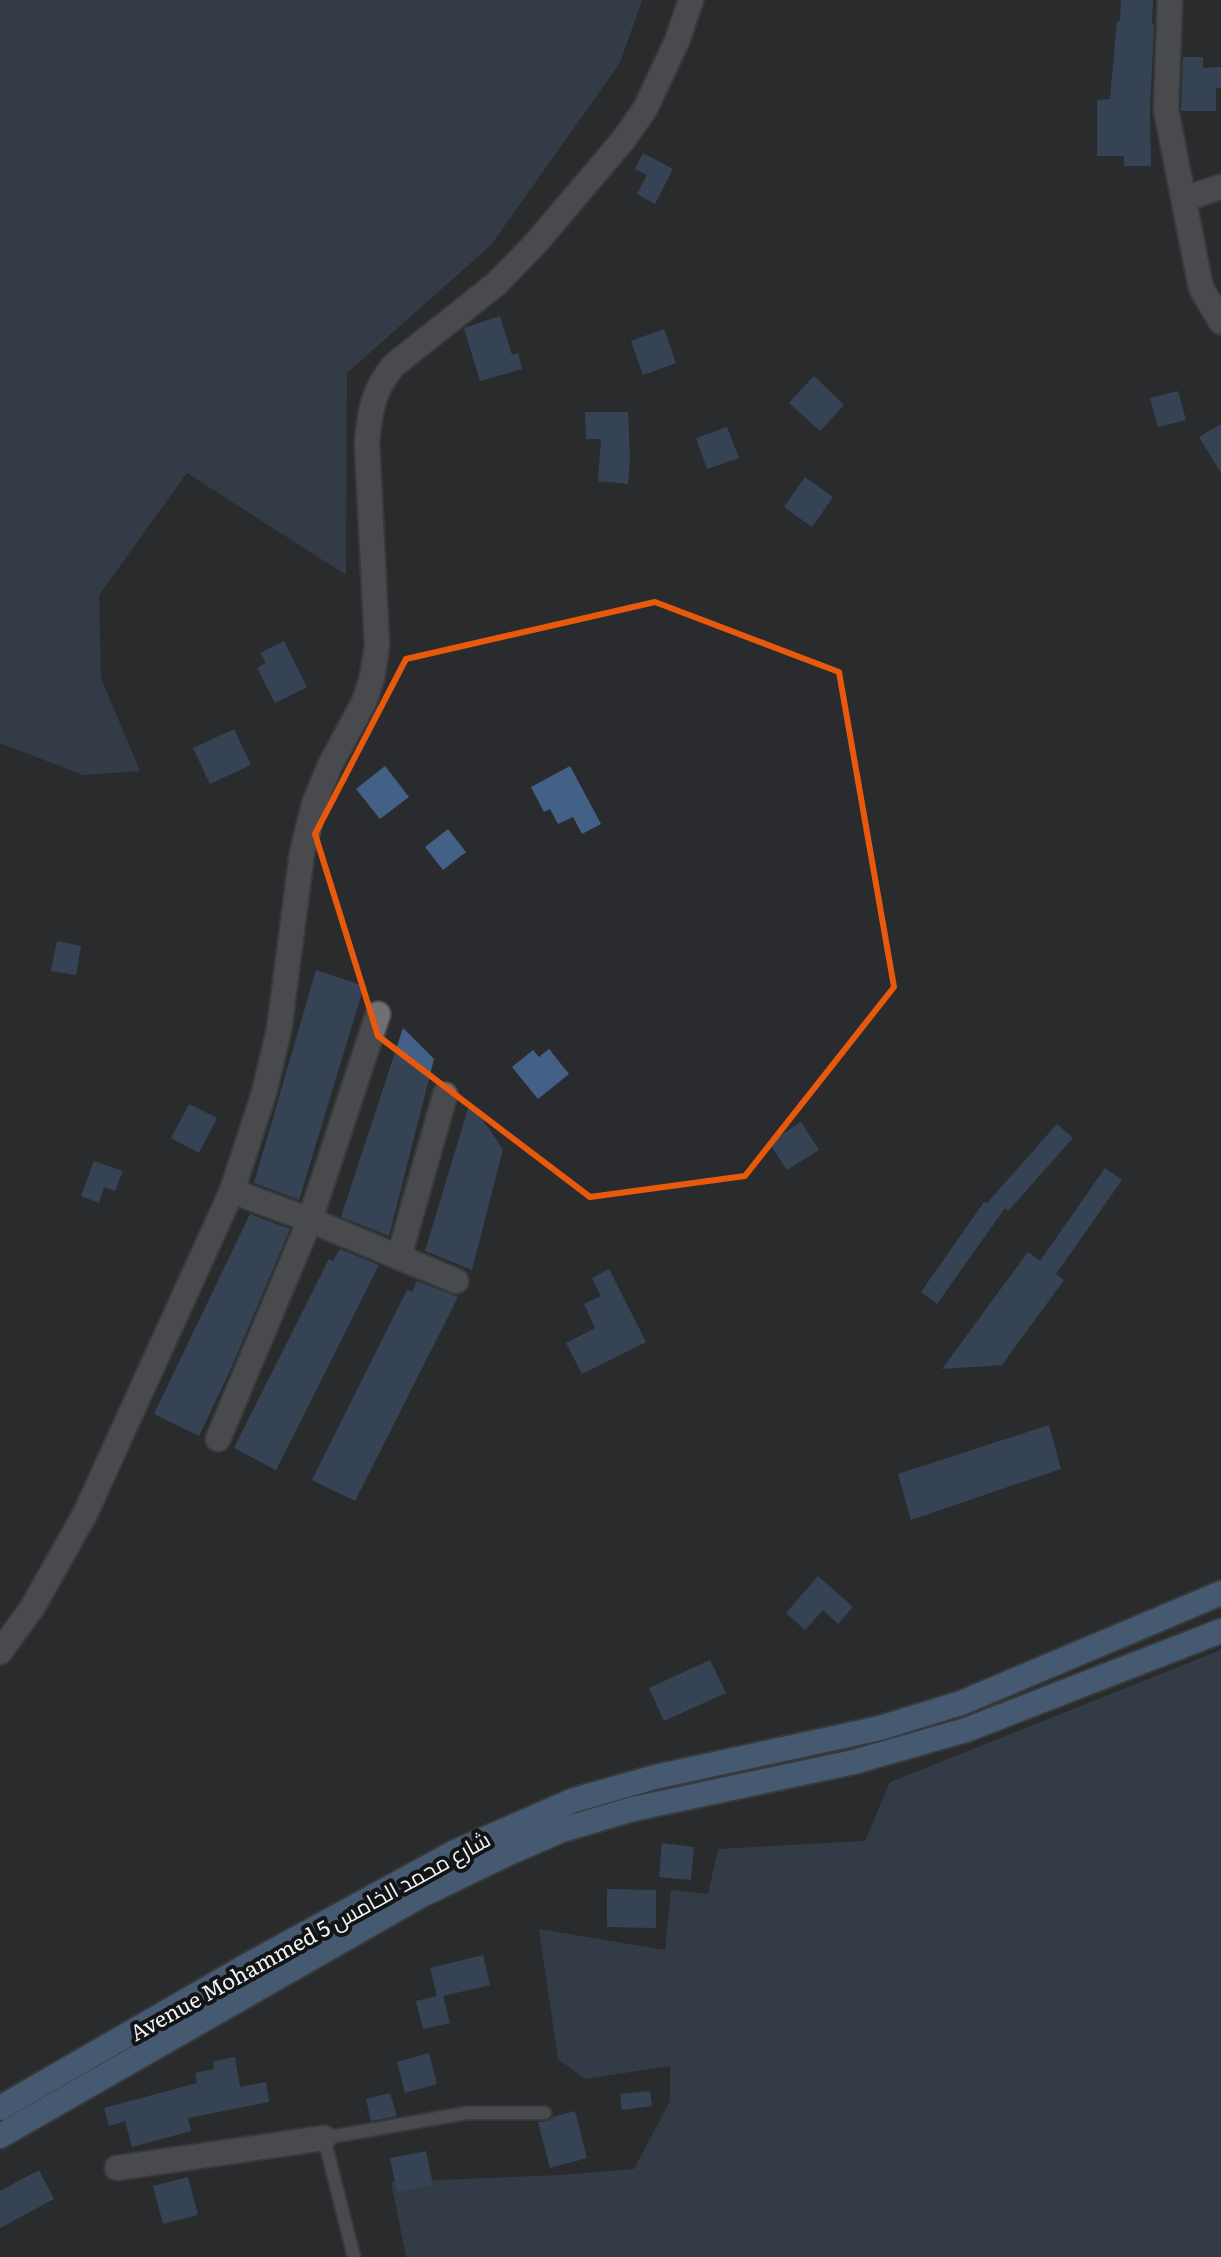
<svg xmlns="http://www.w3.org/2000/svg" width="1221" height="2257" font-family="Literata,Cairo,serif">
<rect width="100%" height="100%" fill="#2a2b2e"/>
<!-- green -->
<g fill="#3d4f65">
<path d="M 0,0 L 642,0 L 620,63 L 491,245 L 347,373 L 346,575 L 187,473 L 99,595 L 101,678 L 140,771 L 83,775 L 0,743 Z"/>
<path d="M 1221,1650 L 1221,2257 L 406,2257 L 391,2182 L 561,2175 L 634,2169 L 670,2101 L 670,2066 L 585,2079 L 558,2059 L 539,1929 L 665,1950 L 671,1890 L 708,1894 L 718,1849 L 865,1841 L 890,1782 Z"/>
</g>
<!-- building -->
<g fill="#436186">
<path d="M 1121,0 L 1153,0 L 1152,24 L 1154,24 L 1150,111 L 1151,166 L 1124,166 L 1124,156 L 1097,156 L 1097,100 L 1110,99 L 1117,21 L 1120,21 Z"/>
<path d="M 1183,57 L 1203,57 L 1203,68 L 1221,67 L 1221,88 L 1216,88 L 1216,111 L 1181,111 Z"/>
<path d="M 643,153 L 673,169 L 655,204 L 637,194 L 647,175 L 635,169 Z"/>
<path d="M 500,316 L 512,355 L 518,353 L 522,369 L 480,381 L 464,328 Z"/>
<path d="M 664,329 L 676,363 L 643,375 L 631,341 Z"/>
<path d="M 814,376 L 844,405 L 820,431 L 789,403 Z"/>
<path d="M 1178,391 L 1186,420 L 1158,427 L 1150,398 Z"/>
<path d="M 585,412 L 628,412 L 630,457 L 628,484 L 598,481 L 601,439 L 586,439 Z"/>
<path d="M 1221,424 L 1221,473 L 1199,437 Z"/>
<path d="M 727,427 L 739,458 L 707,469 L 696,438 Z"/>
<path d="M 805,477 L 833,497 L 812,527 L 784,507 Z"/>
<path d="M 284,641 L 307,687 L 275,703 L 257,668 L 266,663 L 260,653 Z"/>
<path d="M 234,729 L 251,765 L 210,784 L 193,748 Z"/>
<path d="M 385,766 L 409,797 L 380,819 L 356,789 Z"/>
<path d="M 570,766 L 601,824 L 582,834 L 573,817 L 558,824 L 550,809 L 544,812 L 531,787 Z"/>
<path d="M 448,829 L 466,852 L 443,870 L 425,847 Z"/>
<path d="M 57,941 L 81,946 L 76,975 L 51,971 Z"/>
<path d="M 316,970 L 364,986 L 299,1200 L 254,1183 Z"/>
<path d="M 403,1028 L 434,1059 L 389,1236 L 341,1217 Z"/>
<path d="M 549,1049 L 569,1074 L 538,1099 L 512,1067 L 533,1050 L 539,1057 Z"/>
<path d="M 470,1102 L 503,1149 L 472,1270 L 425,1251 Z"/>
<path d="M 189,1104 L 217,1118 L 199,1153 L 171,1138 Z"/>
<path d="M 801,1122 L 819,1150 L 787,1170 L 769,1143 Z"/>
<path d="M 1057,1124 L 1073,1138 L 1008,1211 L 1005,1208 L 937,1304 L 921,1292 L 984,1202 L 987,1203 Z"/>
<path d="M 94,1161 L 123,1171 L 115,1191 L 104,1187 L 99,1203 L 81,1196 Z"/>
<path d="M 1105,1168 L 1122,1180 L 1056,1274 L 1064,1280 L 1002,1365 L 942,1369 L 1028,1252 L 1040,1261 Z"/>
<path d="M 250,1214 L 290,1229 L 233,1364 L 199,1436 L 154,1414 Z"/>
<path d="M 340,1249 L 379,1265 L 276,1470 L 234,1448 L 329,1259 L 333,1261 Z"/>
<path d="M 609,1269 L 646,1342 L 582,1374 L 566,1343 L 595,1328 L 584,1304 L 601,1296 L 592,1278 Z"/>
<path d="M 417,1281 L 458,1297 L 355,1501 L 312,1480 L 407,1290 L 412,1292 Z"/>
<path d="M 1049,1425 L 1061,1469 L 911,1520 L 898,1474 Z"/>
<path d="M 818,1576 L 853,1607 L 838,1624 L 823,1610 L 805,1630 L 786,1613 Z"/>
<path d="M 710,1660 L 726,1693 L 664,1721 L 649,1688 Z"/>
<path d="M 662,1843 L 694,1847 L 691,1880 L 659,1877 Z"/>
<path d="M 607,1889 L 656,1890 L 656,1928 L 607,1927 Z"/>
<path d="M 483,1955 L 490,1985 L 443,1996 L 450,2023 L 423,2029 L 416,2001 L 437,1996 L 430,1968 Z"/>
<path d="M 429,2053 L 437,2084 L 405,2093 L 397,2062 Z"/>
<path d="M 235,2057 L 240,2087 L 266,2082 L 269,2102 L 188,2118 L 191,2131 L 132,2147 L 125,2121 L 109,2126 L 104,2108 L 197,2083 L 195,2073 L 214,2069 L 213,2061 Z"/>
<path d="M 650,2091 L 652,2106 L 622,2110 L 620,2094 Z"/>
<path d="M 390,2093 L 397,2116 L 371,2121 L 366,2099 Z"/>
<path d="M 575,2111 L 587,2158 L 550,2168 L 538,2122 L 549,2121 L 553,2117 Z"/>
<path d="M 426,2151 L 433,2185 L 397,2192 L 390,2158 Z"/>
<path d="M 39,2170 L 54,2199 L 0,2228 L 0,2191 Z"/>
<path d="M 188,2177 L 198,2215 L 163,2224 L 153,2186 Z"/>
</g>
<g fill="none" stroke-linecap="round" stroke-linejoin="round">
<!-- lane casing -->
<g stroke="#484a4c" stroke-width="16">
<path id="lane" d="M 354,2257 L 324,2138 L 467,2113 L 545,2113"/>
</g>
<!-- street casing -->
<g stroke="#484a4c" stroke-width="28">
<g id="street">
<path d="M 1170,0 L 1166,110 L 1201,288 L 1221,322"/>
<path d="M 1184,199 L 1221,187"/>
<path d="M 232,1191 L 310,1220 L 456,1281"/>
<path d="M 399,1257 L 445,1095"/>
<path d="M 218,1439 L 310,1220 L 378,1014"/>
<path d="M 0,1652 L 32,1608 L 85,1514 L 232,1191 L 264,1093 L 279,1030 L 302,853 L 314,804 L 330,765 L 364,702 L 372,678 L 377,646 L 367,443 C 370,410 373,390 394,365 L 496,284 L 536,243 L 624,139 L 645,109 L 677,41 L 691,0"/>
<path d="M 117,2168 L 324,2138"/>
</g>
</g>
<!-- primary casing -->
<g stroke="#484a4c" stroke-width="28">
<g id="primary">
<path d="M 0,2108 L 257,1960 L 455,1852 L 574,1800 L 655,1777 L 880,1728 L 961,1703 L 1221,1593"/>
<path d="M 0,2136 L 418,1897 L 509,1853 L 562,1830 L 633,1809 L 854,1762 L 966,1730 L 1221,1631"/>
</g>
</g>
<!-- lane -->
<use href="#lane" stroke="#6e7073" stroke-width="12"/>
<!-- street -->
<use href="#street" stroke="#6e7073" stroke-width="24"/>
<!-- primary -->
<use href="#primary" stroke="#6690c4" stroke-width="24"/>
</g>
<!-- marked area -->
<path d="M0 0H1221V2257H0ZM 655,602 L 839,672 L 894,987 L 745,1176 L 590,1197 L 378,1036 L 315,834 L 406,659 Z" fill="#2a2b2e" fill-opacity=".55" fill-rule="evenodd"/>
<path fill="none" stroke="#e8590c" stroke-width="6" stroke-linejoin="round" d="M 655,602 L 839,672 L 894,987 L 745,1176 L 590,1197 L 378,1036 L 315,834 L 406,659 Z"/>
<g text-anchor="middle" stroke-width="8" stroke-linejoin="round" paint-order="stroke">
<!-- street labels -->
<g font-size="22" fill="#f3f4f6" stroke="#131415">
<text transform="translate(310 1936) rotate(-29)" y="8">Avenue Mohammed 5 شارع محمد الخامس</text>
</g>
</g>
</svg>
